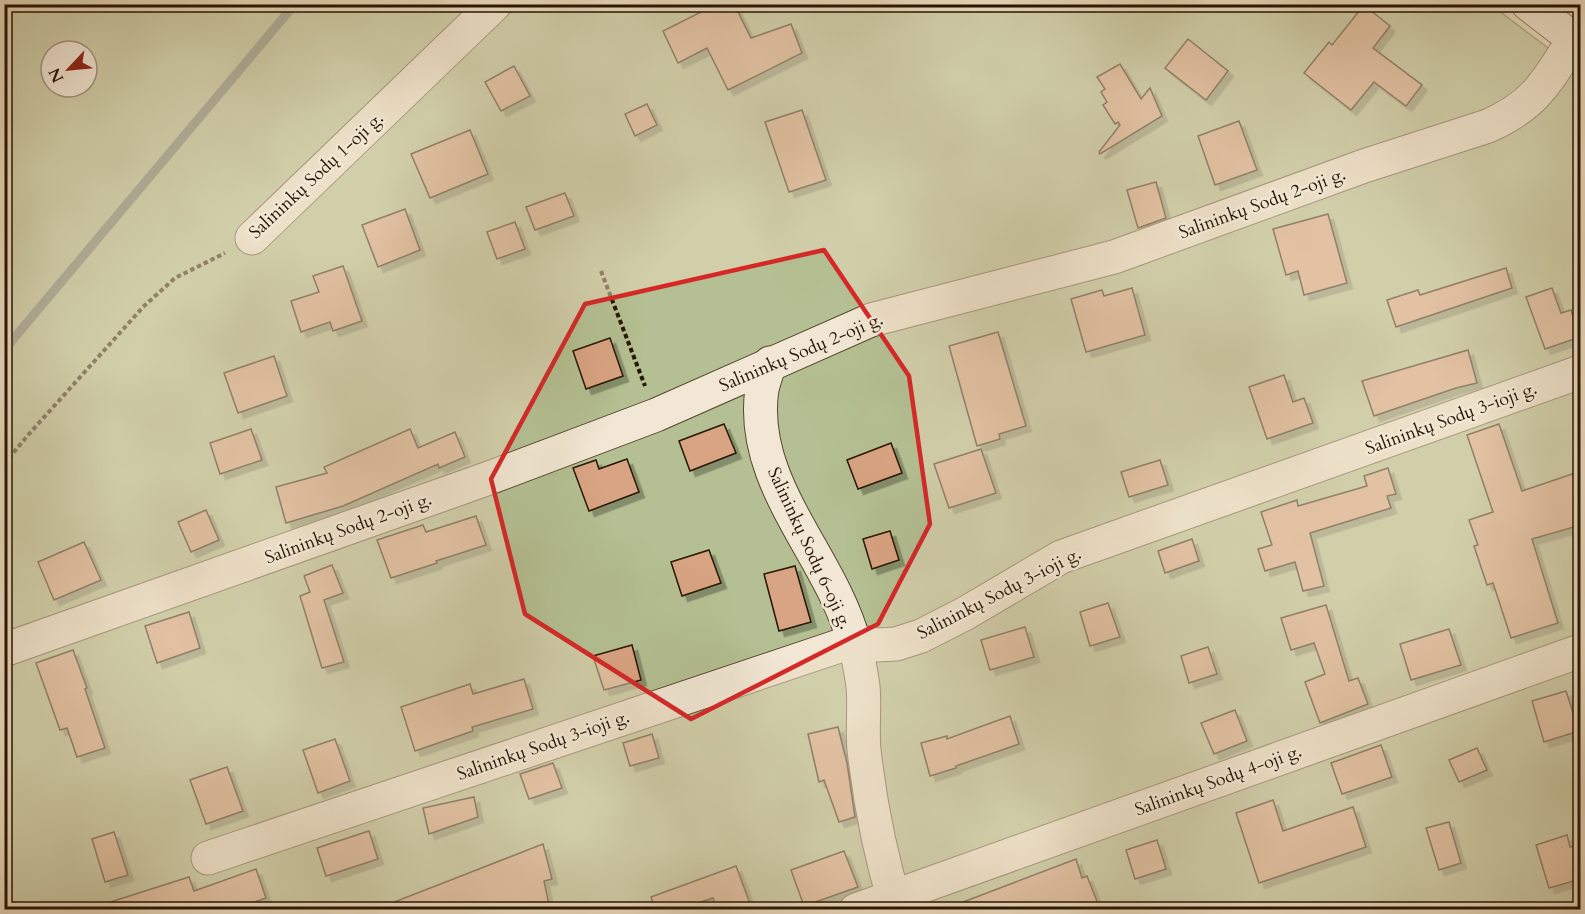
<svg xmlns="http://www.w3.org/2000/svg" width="1585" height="914" font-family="Cardo,serif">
<defs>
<filter id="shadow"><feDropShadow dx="5.5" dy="5.5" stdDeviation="0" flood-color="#0004"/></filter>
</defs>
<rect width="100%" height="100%" fill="#e9dabd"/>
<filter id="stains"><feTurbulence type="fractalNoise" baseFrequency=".00333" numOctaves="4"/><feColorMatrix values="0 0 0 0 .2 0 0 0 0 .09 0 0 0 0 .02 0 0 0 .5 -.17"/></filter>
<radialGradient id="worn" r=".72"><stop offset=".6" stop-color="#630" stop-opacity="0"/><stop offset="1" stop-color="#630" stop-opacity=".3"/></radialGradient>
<!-- green -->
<path fill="#b4c093" stroke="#6d6a4a" stroke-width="1.5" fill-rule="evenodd" d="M 4,5 L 1491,5 L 1580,72 L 1580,909 L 5,909 ZM 51,51 L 87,51 L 87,87 L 51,87 Z"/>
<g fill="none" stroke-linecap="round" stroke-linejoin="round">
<!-- stream -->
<path stroke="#6a796a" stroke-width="9" d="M 4,350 L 295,4"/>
</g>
<!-- building -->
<g fill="#d9a483" stroke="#261500" stroke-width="1.5" filter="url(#shadow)">
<path d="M 717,4 L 734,4 L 751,38 L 791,24 L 802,53 L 728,90 L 707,48 L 678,63 L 663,31 Z"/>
<path d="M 1364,5 L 1390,26 L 1373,48 L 1422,85 L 1406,106 L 1374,82 L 1351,110 L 1304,73 L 1329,42 L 1332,45 Z"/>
<path d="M 1188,39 L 1228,71 L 1206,100 L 1165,68 Z"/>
<path d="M 1120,64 L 1141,99 L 1150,88 L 1162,116 L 1100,154 L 1099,152 L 1120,125 L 1118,122 L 1115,124 L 1103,105 L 1107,102 L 1101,92 L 1105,89 L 1097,77 Z"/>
<path d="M 514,66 L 530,96 L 501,111 L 485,82 Z"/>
<path d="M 647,104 L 657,125 L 635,136 L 625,114 Z"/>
<path d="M 802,110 L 826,180 L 789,192 L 765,122 Z"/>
<path d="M 1239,121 L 1257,170 L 1215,185 L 1198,136 Z"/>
<path d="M 470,130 L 488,174 L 430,198 L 411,154 Z"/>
<path d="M 1156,182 L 1166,218 L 1138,228 L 1127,190 Z"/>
<path d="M 565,193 L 574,216 L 535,230 L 526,207 Z"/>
<path d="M 405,209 L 420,250 L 378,267 L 362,225 Z"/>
<path d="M 1328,214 L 1347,283 L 1304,295 L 1298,271 L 1286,275 L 1273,229 Z"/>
<path d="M 515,222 L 525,249 L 497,259 L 487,232 Z"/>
<path d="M 343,266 L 362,321 L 333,331 L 330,322 L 301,332 L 291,301 L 319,292 L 313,276 Z"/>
<path d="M 1506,268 L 1512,288 L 1396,327 L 1387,300 L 1418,290 L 1420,295 Z"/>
<path d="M 1132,288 L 1145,335 L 1086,352 L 1071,299 L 1102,290 L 1104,296 Z"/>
<path d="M 1552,288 L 1561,313 L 1571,310 L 1580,337 L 1545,349 L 1526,297 Z"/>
<path d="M 998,332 L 1026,426 L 999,434 L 1000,439 L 977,446 L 949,346 Z"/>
<path d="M 610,338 L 623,376 L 586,389 L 573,351 Z"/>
<path d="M 1468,350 L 1477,383 L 1456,388 L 1374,416 L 1362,381 Z"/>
<path d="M 274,356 L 287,396 L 238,413 L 224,373 Z"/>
<path d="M 1284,375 L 1293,402 L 1304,398 L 1313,423 L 1267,439 L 1249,387 Z"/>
<path d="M 724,424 L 736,453 L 690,471 L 679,441 Z"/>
<path d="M 1499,424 L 1522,491 L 1581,471 L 1581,525 L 1532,539 L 1558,623 L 1511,638 L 1493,583 L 1487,585 L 1474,546 L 1478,545 L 1469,520 L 1493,512 L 1467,435 Z"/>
<path d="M 251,429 L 262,460 L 220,474 L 210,443 Z"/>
<path d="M 410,429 L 418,448 L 455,432 L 465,457 L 439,468 L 438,464 L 343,506 L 286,523 L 276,487 L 327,473 L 324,467 Z"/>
<path d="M 891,443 L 902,473 L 858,489 L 847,460 Z"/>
<path d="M 981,449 L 996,493 L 949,508 L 934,464 Z"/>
<path d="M 627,459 L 639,492 L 589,511 L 573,468 L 596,460 L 599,469 Z"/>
<path d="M 1160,460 L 1168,485 L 1129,497 L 1121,472 Z"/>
<path d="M 1388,468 L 1396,494 L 1387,496 L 1391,508 L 1310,533 L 1324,586 L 1303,591 L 1295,562 L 1265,571 L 1258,549 L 1272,545 L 1261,512 L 1297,500 L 1298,506 L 1367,486 L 1364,476 Z"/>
<path d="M 206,510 L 219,540 L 191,552 L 178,522 Z"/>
<path d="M 476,516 L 486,545 L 436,561 L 437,563 L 391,578 L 377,540 L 423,525 L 426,532 Z"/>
<path d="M 890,531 L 899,560 L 872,569 L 863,539 Z"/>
<path d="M 1192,539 L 1199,561 L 1165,573 L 1158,551 Z"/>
<path d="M 84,542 L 101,580 L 54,600 L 38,562 Z"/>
<path d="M 709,550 L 721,583 L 682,596 L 671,562 Z"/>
<path d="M 332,565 L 343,593 L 324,600 L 344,662 L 322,668 L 300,596 L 310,592 L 304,576 Z"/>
<path d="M 795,566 L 811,622 L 779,631 L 764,574 Z"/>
<path d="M 1108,603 L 1120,637 L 1090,646 L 1080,612 Z"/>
<path d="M 1326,605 L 1349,681 L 1358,678 L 1368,704 L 1320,723 L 1305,682 L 1325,674 L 1314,643 L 1291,650 L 1281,618 Z"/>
<path d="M 189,612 L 200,648 L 157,663 L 145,626 Z"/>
<path d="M 1025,627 L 1034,657 L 990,670 L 981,640 Z"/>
<path d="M 1449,629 L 1461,665 L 1411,680 L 1400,644 Z"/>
<path d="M 632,645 L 641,680 L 604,690 L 593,656 Z"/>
<path d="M 1208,647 L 1217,674 L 1189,683 L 1181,656 Z"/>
<path d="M 73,650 L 87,688 L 85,689 L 105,748 L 77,757 L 67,728 L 60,730 L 36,663 Z"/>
<path d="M 524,679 L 533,709 L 472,727 L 473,731 L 415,751 L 401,707 L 470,684 L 473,694 Z"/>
<path d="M 1566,691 L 1579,731 L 1544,742 L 1532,701 Z"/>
<path d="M 1235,710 L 1247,741 L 1214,754 L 1201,723 Z"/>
<path d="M 1010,716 L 1019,744 L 956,766 L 956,768 L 930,776 L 921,743 L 947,736 L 947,739 Z"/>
<path d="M 838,727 L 847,763 L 855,817 L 839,822 L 824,780 L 819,782 L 808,734 Z"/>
<path d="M 652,734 L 659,758 L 630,766 L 623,743 Z"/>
<path d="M 335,739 L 350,781 L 318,793 L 303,750 Z"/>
<path d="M 1381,745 L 1392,777 L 1342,794 L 1331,763 Z"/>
<path d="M 1477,748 L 1487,770 L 1459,782 L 1449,760 Z"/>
<path d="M 553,763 L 562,788 L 529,799 L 520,774 Z"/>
<path d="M 227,767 L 243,811 L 206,824 L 190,780 Z"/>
<path d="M 474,797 L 478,817 L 429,834 L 423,808 Z"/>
<path d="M 1273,800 L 1283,831 L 1353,807 L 1366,847 L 1259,883 L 1236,813 Z"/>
<path d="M 1449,822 L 1461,863 L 1439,870 L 1426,828 Z"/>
<path d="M 369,831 L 378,859 L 326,876 L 317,848 Z"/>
<path d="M 114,832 L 128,875 L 105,882 L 92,839 Z"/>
<path d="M 1567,835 L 1570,847 L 1581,844 L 1581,879 L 1549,888 L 1536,845 Z"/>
<path d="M 1157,840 L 1166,869 L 1135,879 L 1126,850 Z"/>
<path d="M 543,844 L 552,879 L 544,881 L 549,905 L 522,909 L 379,909 L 379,908 Z"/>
<path d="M 844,851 L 858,887 L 804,906 L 791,870 Z"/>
<path d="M 1076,859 L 1082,878 L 1087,876 L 1100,909 L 950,909 L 950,907 Z"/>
<path d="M 736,866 L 752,909 L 717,909 L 713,898 L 679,909 L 655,909 L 651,897 Z"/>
<path d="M 256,869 L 266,898 L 234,909 L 105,909 L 104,904 L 189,877 L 194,891 Z"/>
</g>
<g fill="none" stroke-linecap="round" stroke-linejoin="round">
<!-- street casing -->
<g stroke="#57462f" stroke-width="35">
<g id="street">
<path d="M 252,238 L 495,4"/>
<path d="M 770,363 C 767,372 764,381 762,389 C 748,483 831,556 854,642 C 858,656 861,672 863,686 C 865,707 862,729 864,750 C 870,803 881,858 897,910"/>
<path d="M 4,650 L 489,478 L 656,415 L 871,320 L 1114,257 L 1364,166 L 1488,126 C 1537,104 1546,82 1574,39"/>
<path d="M 208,858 L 854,641 L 877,645 L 896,644 L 921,636 L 966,613 L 1061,557 L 1580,372"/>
<path d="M 856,910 L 1580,651"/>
</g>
</g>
<!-- secondary casing -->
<g stroke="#261500" stroke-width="35">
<path id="secondary" d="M 1528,4 L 1580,44"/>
</g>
<!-- path -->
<g stroke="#261500" stroke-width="4" stroke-dasharray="4.5 3" stroke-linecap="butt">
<path d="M 601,271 L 645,386"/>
<path d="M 4,464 L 29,434 L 144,306 L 175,278 L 225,253"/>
</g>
<!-- street -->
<use href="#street" stroke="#f1e7d4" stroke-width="33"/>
<!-- secondary -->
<use href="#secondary" stroke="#f1e7d4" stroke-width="33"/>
</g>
<!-- marked area -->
<path d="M0 0H1585V914H0ZM 824,250 L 909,376 L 930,524 L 878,624 L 691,719 L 525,614 L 491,479 L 585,304 Z" fill="#e9dabd" fill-opacity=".55" fill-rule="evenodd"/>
<path fill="none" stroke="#d62828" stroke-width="4.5" stroke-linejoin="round" d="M 824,250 L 909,376 L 930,524 L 878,624 L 691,719 L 525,614 L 491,479 L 585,304 Z"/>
<g text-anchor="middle" stroke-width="5" stroke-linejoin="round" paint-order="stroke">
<!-- street labels -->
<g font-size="18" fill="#261500" stroke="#f1e7d4">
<text transform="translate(316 175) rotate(-43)" y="6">Salininkų Sodų 1-oji g.</text>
<text transform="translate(1262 203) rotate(-20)" y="6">Salininkų Sodų 2-oji g.</text>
<text transform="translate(801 352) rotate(-23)" y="6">Salininkų Sodų 2-oji g.</text>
<text transform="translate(1451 418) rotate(-20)" y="6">Salininkų Sodų 3-ioji g.</text>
<text transform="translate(348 528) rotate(-20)" y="6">Salininkų Sodų 2-oji g.</text>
<text transform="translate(810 548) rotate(65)" y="6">Salininkų Sodų 6-oji g.</text>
<text transform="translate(999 593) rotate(-27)" y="6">Salininkų Sodų 3-ioji g.</text>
<text transform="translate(543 745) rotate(-19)" y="6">Salininkų Sodų 3-ioji g.</text>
<text transform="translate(1218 780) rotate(-20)" y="6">Salininkų Sodų 4-oji g.</text>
</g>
</g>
<!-- margin -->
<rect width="1585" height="914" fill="none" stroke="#e9dabd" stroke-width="24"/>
<rect x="6" y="6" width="1573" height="902" fill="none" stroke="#261500" stroke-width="3"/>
<rect x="12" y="12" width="1561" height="890" fill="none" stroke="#261500" stroke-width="1.5"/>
<!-- north arrow -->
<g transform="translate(69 69) rotate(244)"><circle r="28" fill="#f1e7d4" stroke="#a0937f" stroke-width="1.5"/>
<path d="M0-4.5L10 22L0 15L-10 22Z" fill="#8f2418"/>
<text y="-9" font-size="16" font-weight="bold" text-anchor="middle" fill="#261500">N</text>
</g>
<rect width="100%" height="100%" filter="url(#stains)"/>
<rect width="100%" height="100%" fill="url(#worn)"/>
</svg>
